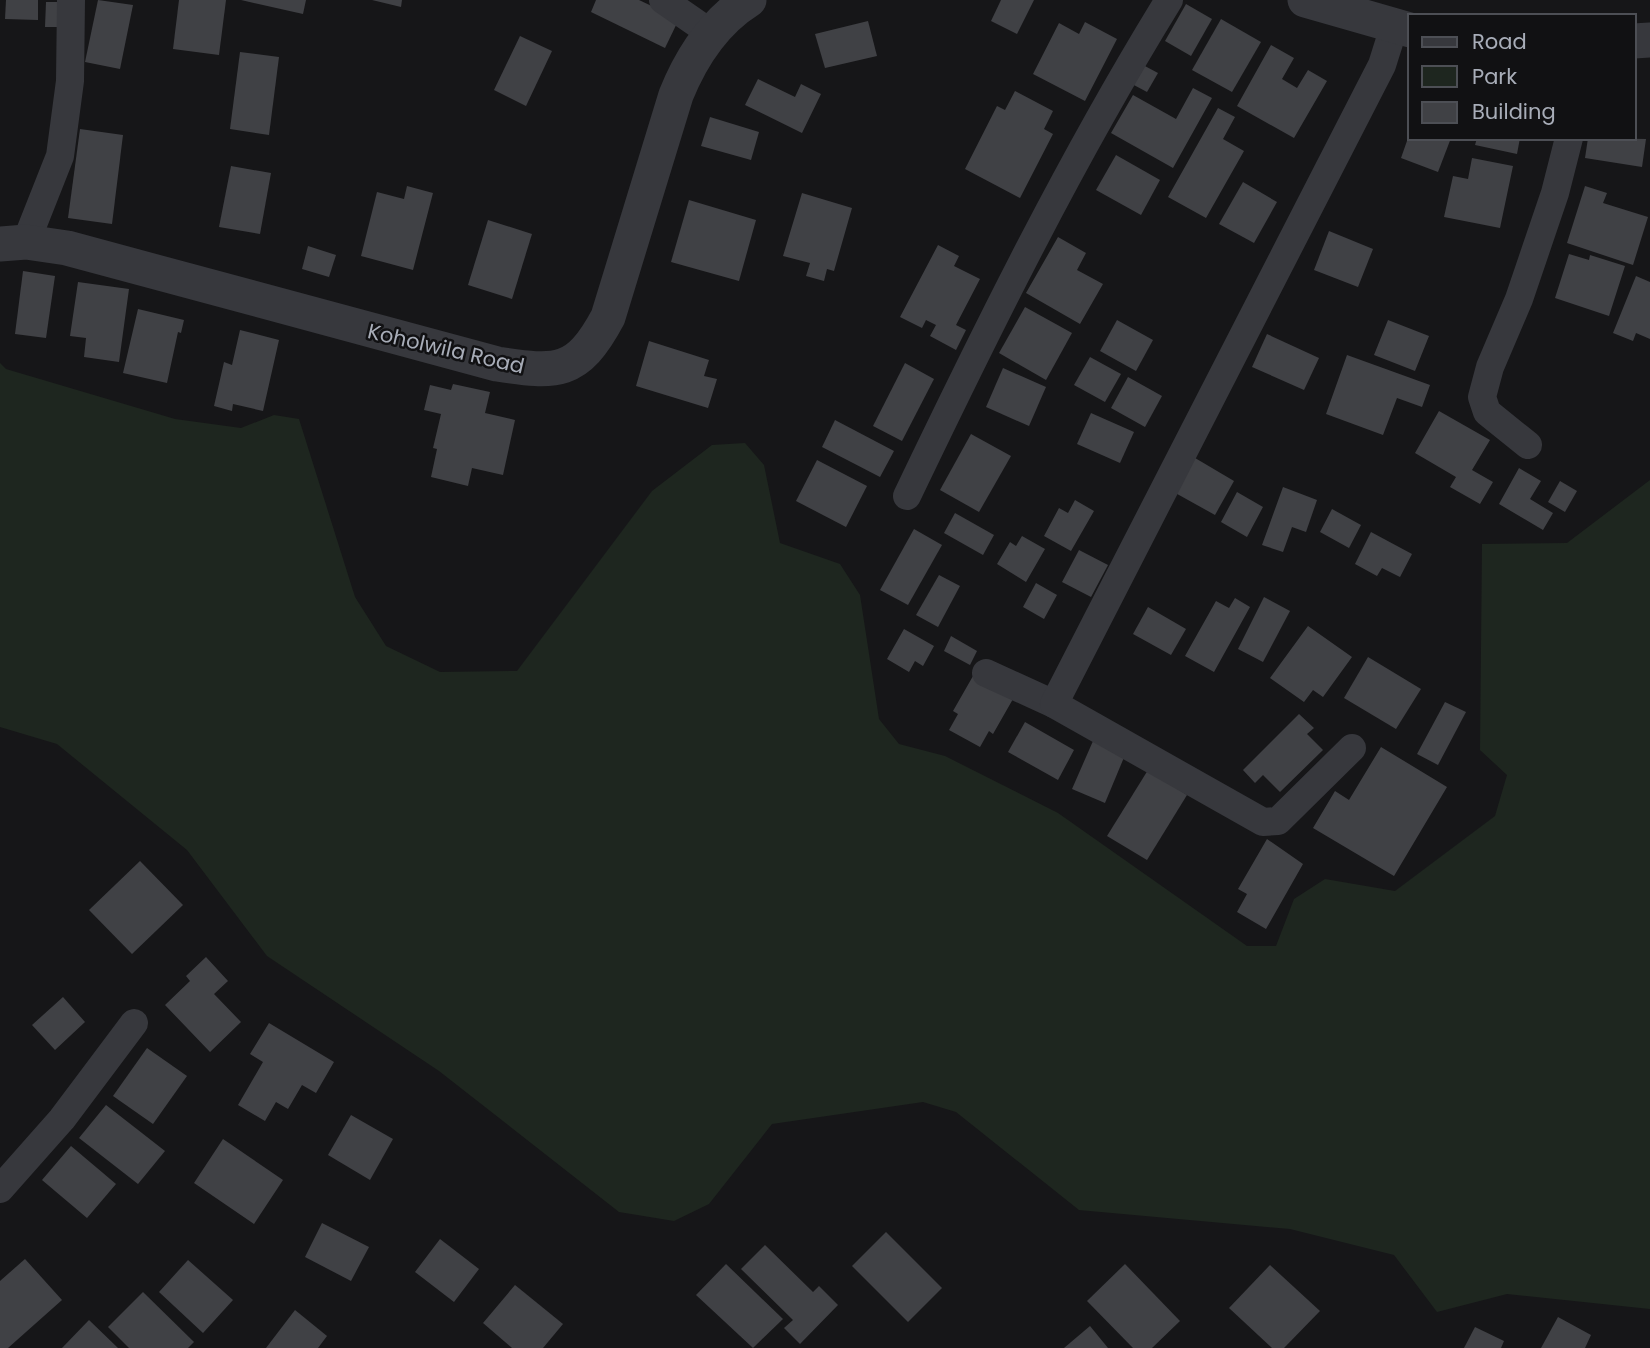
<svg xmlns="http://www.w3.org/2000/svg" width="1650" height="1348" font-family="Poppins,sans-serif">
<rect width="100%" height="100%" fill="#161618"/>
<!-- green -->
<path fill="#1e261f" d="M 0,363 L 6,369 L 175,419 L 241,428 L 274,415 L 299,419 L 355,597 L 386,646 L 440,672 L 517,671 L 652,491 L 712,445 L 745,443 L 764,465 L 780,543 L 840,564 L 860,595 L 879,719 L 899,744 L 945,756 L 1058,813 L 1247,946 L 1276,946 L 1294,899 L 1325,879 L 1395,891 L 1495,816 L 1507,775 L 1480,750 L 1482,544 L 1567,543 L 1650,480 L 1650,1309 L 1507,1294 L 1437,1312 L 1394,1255 L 1290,1229 L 1079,1210 L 956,1112 L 923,1102 L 772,1124 L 709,1204 L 674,1221 L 619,1212 L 439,1071 L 267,956 L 187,850 L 57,744 L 0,727 Z"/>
<!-- building -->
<g fill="#404145">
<path d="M 6,0 L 38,0 L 38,20 L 5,19 Z"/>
<path d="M 98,0 L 133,5 L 120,69 L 85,62 Z"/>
<path d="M 179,0 L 226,0 L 219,55 L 173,49 Z"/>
<path d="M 241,0 L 306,0 L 303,14 Z"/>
<path d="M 372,0 L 402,0 L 401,7 Z"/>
<path d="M 596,0 L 639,0 L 679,19 L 665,48 L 591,12 Z"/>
<path d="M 1001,0 L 1034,0 L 1017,34 L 991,21 Z"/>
<path d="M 46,2 L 61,2 L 61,27 L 45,27 Z"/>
<path d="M 1186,4 L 1212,19 L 1191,56 L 1165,41 Z"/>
<path d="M 1221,19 L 1261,42 L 1232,92 L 1192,70 Z"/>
<path d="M 868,21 L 877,56 L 825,68 L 815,34 Z"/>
<path d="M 1085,22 L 1117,39 L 1085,101 L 1033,74 L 1059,23 L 1079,34 Z"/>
<path d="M 520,36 L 552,51 L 526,106 L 494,90 Z"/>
<path d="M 1271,45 L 1294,58 L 1282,79 L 1297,88 L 1308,70 L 1327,81 L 1294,138 L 1237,106 Z"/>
<path d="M 240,52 L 279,57 L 269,135 L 230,129 Z"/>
<path d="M 1143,65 L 1158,73 L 1147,92 L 1132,84 Z"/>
<path d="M 758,79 L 795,97 L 801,84 L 821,94 L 802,133 L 745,105 Z"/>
<path d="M 1193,88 L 1212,98 L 1173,168 L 1111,133 L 1133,95 L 1176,119 Z"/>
<path d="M 1015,91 L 1053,111 L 1044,129 L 1053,134 L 1020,198 L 965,169 L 997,106 L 1005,110 Z"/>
<path d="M 1218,108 L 1235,117 L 1223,139 L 1244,151 L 1206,218 L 1168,197 Z"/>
<path d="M 710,117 L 759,132 L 751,160 L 701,146 Z"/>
<path d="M 80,129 L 123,135 L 112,224 L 68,218 Z"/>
<path d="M 1408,138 L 1451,138 L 1438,172 L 1401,158 Z"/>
<path d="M 1477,138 L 1520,138 L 1517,154 L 1475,145 Z"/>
<path d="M 1588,138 L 1646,139 L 1642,167 L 1585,158 Z"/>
<path d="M 1116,155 L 1160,180 L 1141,215 L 1096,190 Z"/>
<path d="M 1472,158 L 1513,166 L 1500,228 L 1444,217 L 1453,176 L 1468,179 Z"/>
<path d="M 231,166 L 271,173 L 260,234 L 219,227 Z"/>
<path d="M 1243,182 L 1277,202 L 1254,243 L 1219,224 Z"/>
<path d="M 407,186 L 433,193 L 413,270 L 361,256 L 377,192 L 404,199 Z"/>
<path d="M 1585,186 L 1607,193 L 1603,203 L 1648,217 L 1633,265 L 1567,243 Z"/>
<path d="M 802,193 L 852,208 L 834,271 L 827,269 L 824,281 L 806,276 L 810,263 L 783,256 Z"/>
<path d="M 689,200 L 756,220 L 739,281 L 671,262 Z"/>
<path d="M 488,220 L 532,234 L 512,299 L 468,285 Z"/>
<path d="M 1329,231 L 1373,249 L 1358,287 L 1314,270 Z"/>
<path d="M 1058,237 L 1086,253 L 1077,270 L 1103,284 L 1080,324 L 1026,293 Z"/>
<path d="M 938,245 L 959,256 L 954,266 L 980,279 L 956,325 L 966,330 L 956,350 L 930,336 L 936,325 L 926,320 L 922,328 L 900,317 Z"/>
<path d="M 308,246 L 336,255 L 329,277 L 302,269 Z"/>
<path d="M 1569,254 L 1589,260 L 1590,255 L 1625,266 L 1609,316 L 1555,298 Z"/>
<path d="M 23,271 L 55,276 L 46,338 L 15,334 Z"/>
<path d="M 1636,276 L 1650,282 L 1650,339 L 1636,333 L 1633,341 L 1613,333 Z"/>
<path d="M 78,282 L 129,289 L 119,362 L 84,357 L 86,338 L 70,336 Z"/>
<path d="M 1025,307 L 1072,333 L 1046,380 L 999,353 Z"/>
<path d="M 138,309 L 184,320 L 181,333 L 178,332 L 167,383 L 123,373 Z"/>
<path d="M 1117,320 L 1153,340 L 1136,371 L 1100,351 Z"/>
<path d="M 1388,320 L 1429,336 L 1415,371 L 1374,355 Z"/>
<path d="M 240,330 L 279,340 L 263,411 L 233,404 L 232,411 L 214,406 L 224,362 L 232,365 Z"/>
<path d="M 1267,334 L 1319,358 L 1304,390 L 1252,367 Z"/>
<path d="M 649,341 L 709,360 L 704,376 L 717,379 L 708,408 L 636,386 Z"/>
<path d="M 1347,355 L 1430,385 L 1422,407 L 1397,398 L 1383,435 L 1326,414 Z"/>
<path d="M 1090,357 L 1121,374 L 1105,402 L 1074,385 Z"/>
<path d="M 905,363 L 934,379 L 902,441 L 873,426 Z"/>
<path d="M 1003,368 L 1046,387 L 1029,426 L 986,407 Z"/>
<path d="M 1128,377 L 1162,396 L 1145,427 L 1111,408 Z"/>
<path d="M 453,384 L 490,392 L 485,413 L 515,420 L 503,475 L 472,468 L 468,486 L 431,477 L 437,449 L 433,448 L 441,414 L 424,410 L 430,385 L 451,390 Z"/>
<path d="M 1439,411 L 1490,440 L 1472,470 L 1493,482 L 1480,504 L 1450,487 L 1456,477 L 1415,453 Z"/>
<path d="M 1091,413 L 1134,432 L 1120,463 L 1077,444 Z"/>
<path d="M 835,420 L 894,451 L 880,477 L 822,447 Z"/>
<path d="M 971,434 L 1011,456 L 979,512 L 940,490 Z"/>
<path d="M 1190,455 L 1234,481 L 1215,515 L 1170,490 Z"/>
<path d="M 817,460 L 867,486 L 846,527 L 796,501 Z"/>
<path d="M 1519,468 L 1541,481 L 1530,499 L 1553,513 L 1543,530 L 1499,504 Z"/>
<path d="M 1560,481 L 1577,491 L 1565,512 L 1548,502 Z"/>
<path d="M 1283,487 L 1317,500 L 1306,532 L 1292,527 L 1283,552 L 1262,545 Z"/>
<path d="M 1237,492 L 1263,507 L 1247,537 L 1221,522 Z"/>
<path d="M 1075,500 L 1094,511 L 1071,551 L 1044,536 L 1059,508 L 1068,513 Z"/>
<path d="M 1332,509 L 1361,525 L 1349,548 L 1320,532 Z"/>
<path d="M 955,513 L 994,535 L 983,555 L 944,533 Z"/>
<path d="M 914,529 L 942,545 L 908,605 L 880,590 Z"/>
<path d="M 1371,532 L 1412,554 L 1400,577 L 1382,568 L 1377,576 L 1355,564 Z"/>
<path d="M 1022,536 L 1045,549 L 1026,582 L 997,564 L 1010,542 L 1016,546 Z"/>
<path d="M 1079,550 L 1108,565 L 1091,597 L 1062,582 Z"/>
<path d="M 939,575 L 960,586 L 938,627 L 916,615 Z"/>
<path d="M 1036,583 L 1057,595 L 1044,619 L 1023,607 Z"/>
<path d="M 1264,597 L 1290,611 L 1263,662 L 1238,649 Z"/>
<path d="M 1235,598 L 1250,607 L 1214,672 L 1185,656 L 1216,601 L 1229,608 Z"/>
<path d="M 1148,607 L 1186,629 L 1171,655 L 1133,634 Z"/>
<path d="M 1308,626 L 1352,657 L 1323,697 L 1313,690 L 1304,702 L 1270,678 Z"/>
<path d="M 904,629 L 934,646 L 923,666 L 915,661 L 909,672 L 887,659 Z"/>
<path d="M 951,636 L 977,651 L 970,665 L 944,651 Z"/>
<path d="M 1368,657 L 1421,689 L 1396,729 L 1344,698 Z"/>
<path d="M 973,676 L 1013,699 L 993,734 L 989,731 L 980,747 L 949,730 L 958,714 L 953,711 Z"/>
<path d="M 1445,702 L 1466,712 L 1438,765 L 1417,754 Z"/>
<path d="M 1299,714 L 1314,728 L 1307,734 L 1323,750 L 1280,792 L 1263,775 L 1255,783 L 1243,770 Z"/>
<path d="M 1025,722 L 1074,750 L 1058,780 L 1008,752 Z"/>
<path d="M 1093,741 L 1125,755 L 1105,803 L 1072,789 Z"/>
<path d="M 1381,747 L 1447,787 L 1394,876 L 1313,828 L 1335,791 L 1349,800 Z"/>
<path d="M 1148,770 L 1187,795 L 1147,860 L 1107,836 Z"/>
<path d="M 1267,839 L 1303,864 L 1266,929 L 1237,912 L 1247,894 L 1238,889 Z"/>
<path d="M 140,861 L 183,905 L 132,954 L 89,910 Z"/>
<path d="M 206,957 L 228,981 L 214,994 L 241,1022 L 210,1052 L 165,1005 L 190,981 L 186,976 Z"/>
<path d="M 63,997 L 85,1022 L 55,1050 L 32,1025 Z"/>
<path d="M 269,1023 L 334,1062 L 316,1093 L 302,1085 L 288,1109 L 276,1102 L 265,1121 L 238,1105 L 263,1062 L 250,1054 Z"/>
<path d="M 147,1048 L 187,1076 L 153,1124 L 113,1096 Z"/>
<path d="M 106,1105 L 165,1151 L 138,1184 L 79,1138 Z"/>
<path d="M 351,1115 L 393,1139 L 370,1180 L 328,1155 Z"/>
<path d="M 223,1139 L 283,1180 L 254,1224 L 194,1183 Z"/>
<path d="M 71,1146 L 116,1184 L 87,1218 L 42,1180 Z"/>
<path d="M 322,1223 L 369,1247 L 351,1281 L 305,1257 Z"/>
<path d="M 886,1232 L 942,1288 L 908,1322 L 852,1266 Z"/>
<path d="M 440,1239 L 479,1269 L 454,1302 L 415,1272 Z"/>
<path d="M 765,1245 L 813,1292 L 819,1286 L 838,1305 L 800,1344 L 784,1328 L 793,1320 L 741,1269 Z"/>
<path d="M 25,1259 L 62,1300 L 8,1348 L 0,1348 L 0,1281 Z"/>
<path d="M 188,1260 L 233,1300 L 203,1333 L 159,1292 Z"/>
<path d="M 726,1264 L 783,1319 L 753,1348 L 696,1295 Z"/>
<path d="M 1125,1264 L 1180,1321 L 1152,1348 L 1133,1348 L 1087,1301 Z"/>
<path d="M 1270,1265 L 1320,1311 L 1284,1348 L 1272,1348 L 1229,1308 Z"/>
<path d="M 515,1285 L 563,1324 L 543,1348 L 512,1348 L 483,1323 Z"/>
<path d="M 143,1292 L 194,1342 L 188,1348 L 129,1348 L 108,1327 Z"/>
<path d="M 295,1310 L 327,1336 L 318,1348 L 266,1348 Z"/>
<path d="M 1558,1317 L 1591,1335 L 1585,1348 L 1541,1348 Z"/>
<path d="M 89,1320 L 118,1348 L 62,1348 Z"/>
<path d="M 1090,1326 L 1108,1348 L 1064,1348 Z"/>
<path d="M 1475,1327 L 1504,1341 L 1501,1348 L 1464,1348 Z"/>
</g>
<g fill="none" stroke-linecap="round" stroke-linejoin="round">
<!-- minor -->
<g stroke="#37383d" stroke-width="28">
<path d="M 663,0 L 712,34"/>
<path d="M 26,242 L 60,156 L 70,81 L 71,0"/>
<path d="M 1528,445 L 1487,412 L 1482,397 L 1490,367 L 1519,299 L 1555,193 L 1569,138"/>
<path d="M 907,496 C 988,327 1071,159 1169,0"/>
<path d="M 986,673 L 1054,704"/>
<path d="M 1352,748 L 1278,821 L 1263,822 L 1054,704 L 1382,65 L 1394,27"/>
<path d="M 0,1189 L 62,1119 L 134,1023"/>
</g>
<!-- tertiary -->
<g stroke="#37383d" stroke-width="35">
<path d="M 1305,0 L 1410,30"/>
<path d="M 1634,41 L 1650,40"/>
<path d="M 0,244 L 26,242 L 67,248 L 497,364 C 557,373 577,375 608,317 L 676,95 C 691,58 714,22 749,0"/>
</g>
</g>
<g text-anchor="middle" stroke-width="5" stroke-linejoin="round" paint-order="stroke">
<!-- street labels -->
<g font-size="21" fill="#a8adb8" stroke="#111113">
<text transform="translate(446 349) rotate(13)" y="7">Koholwila Road</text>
</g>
</g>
<!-- legend -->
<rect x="1408" y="14" width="228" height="126" fill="#111113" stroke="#4d4f55" stroke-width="2"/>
<rect x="1422" y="37" width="35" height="10" fill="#37383d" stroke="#4d4f55" stroke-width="2"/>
<text x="1472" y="49" font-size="21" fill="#a8adb8">Road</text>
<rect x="1422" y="66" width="35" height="21" fill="#1e261f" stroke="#4d4f55" stroke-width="2"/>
<text x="1472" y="84" font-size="21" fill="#a8adb8">Park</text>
<rect x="1422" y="102" width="35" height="21" fill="#404145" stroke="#4d4f55" stroke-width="2"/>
<text x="1472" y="119" font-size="21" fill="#a8adb8">Building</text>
</svg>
